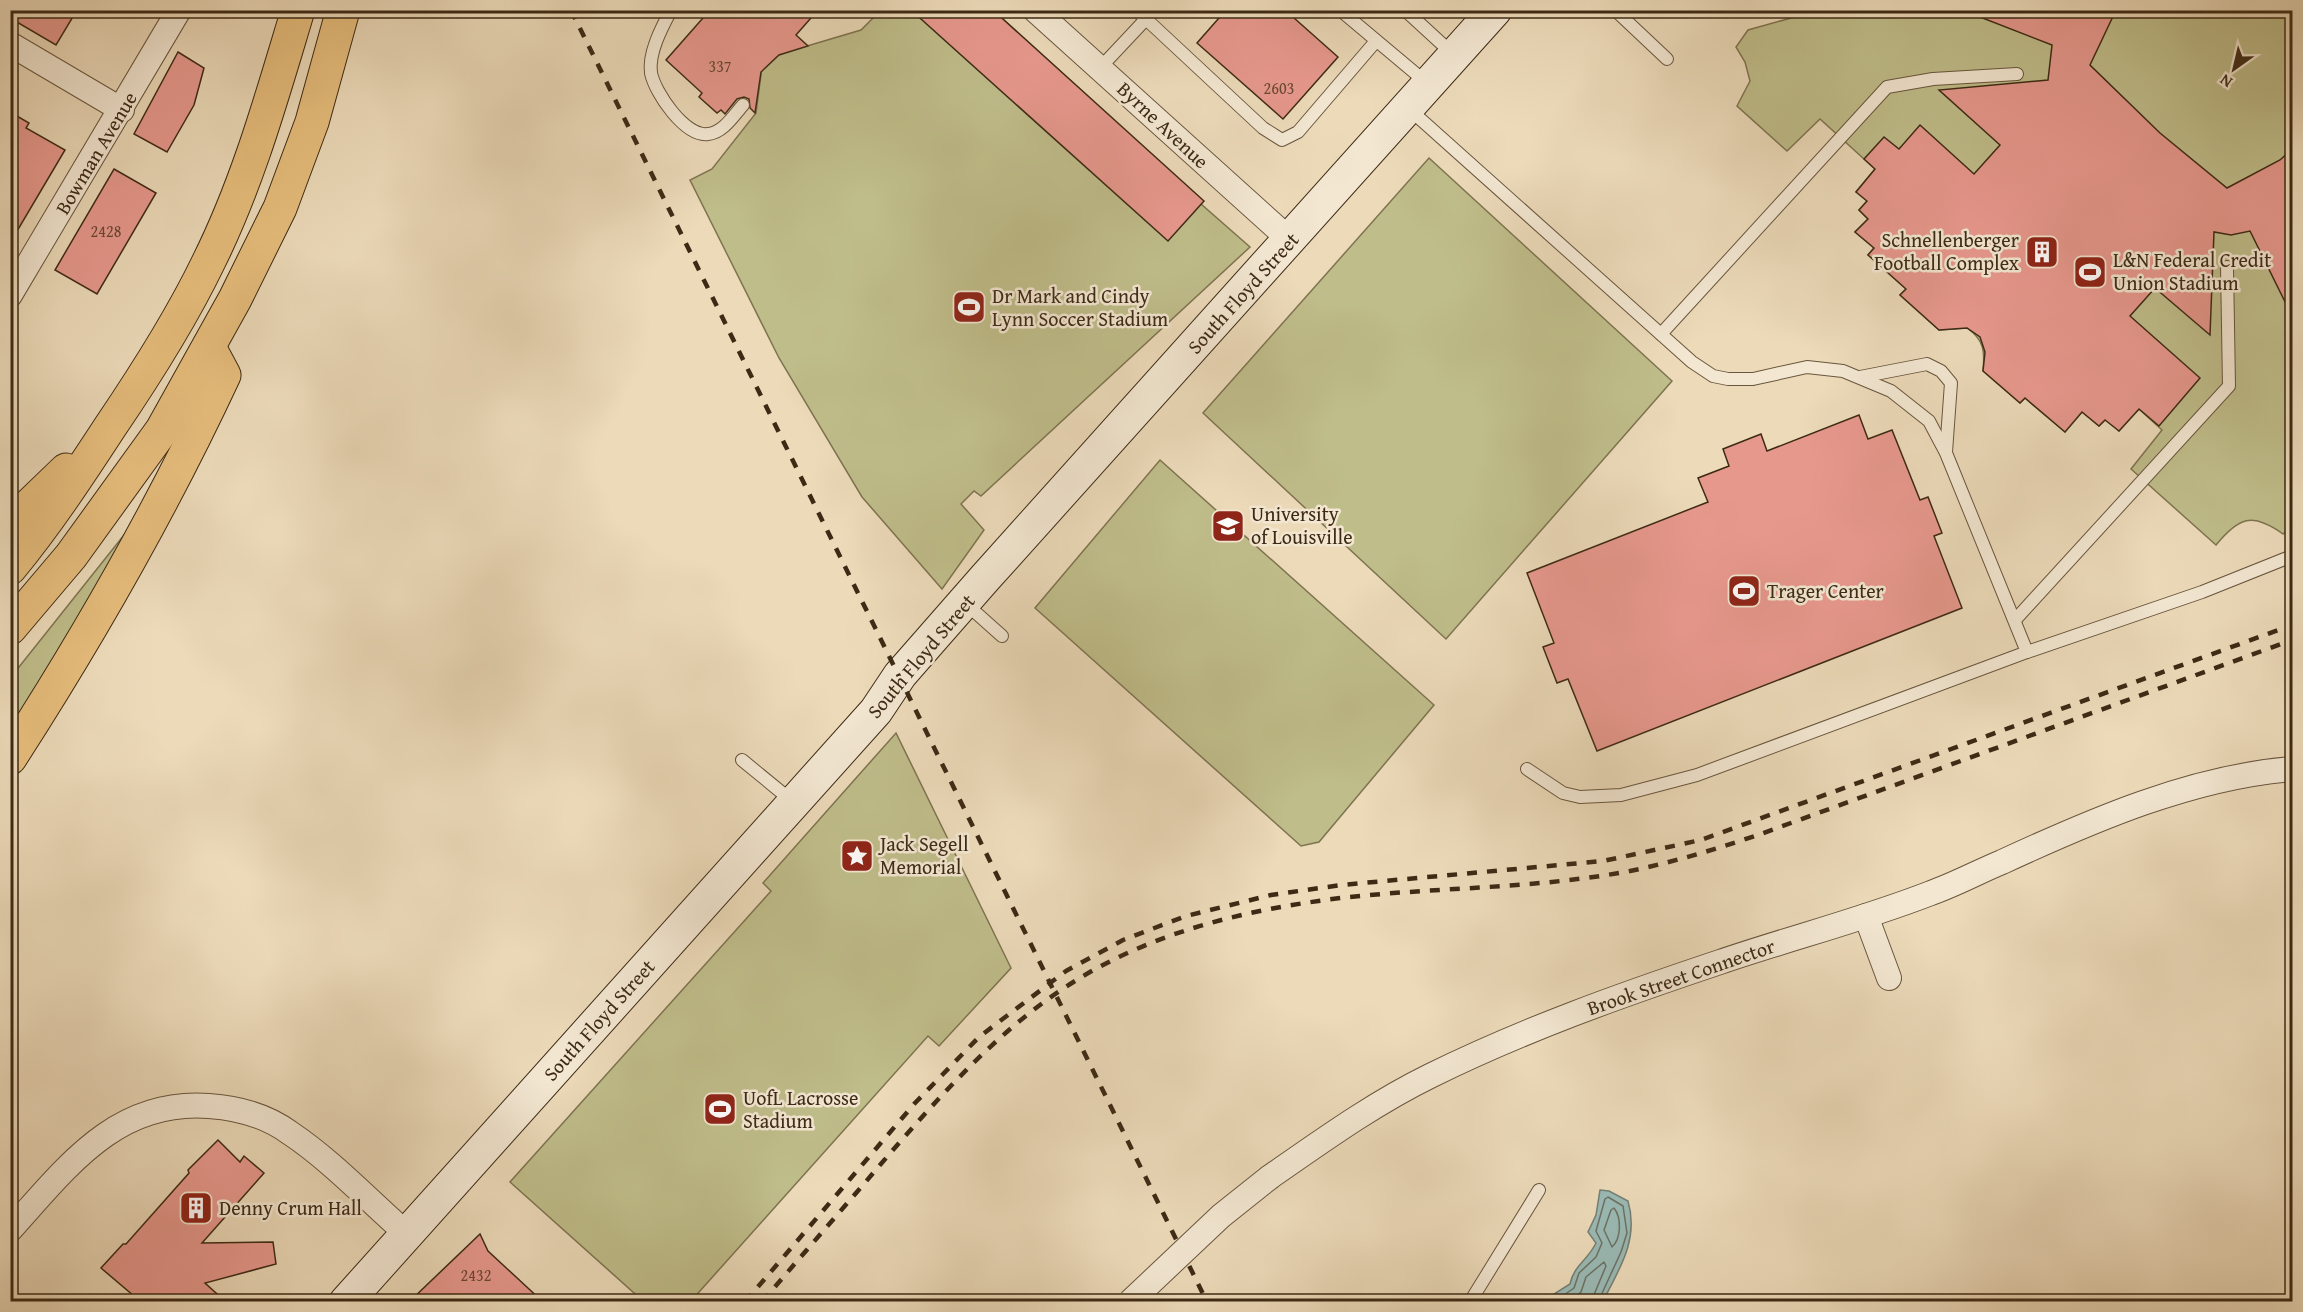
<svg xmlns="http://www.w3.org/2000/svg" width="2303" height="1312" font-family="'Gentium Book Plus',serif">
<rect width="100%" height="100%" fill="#ecdab9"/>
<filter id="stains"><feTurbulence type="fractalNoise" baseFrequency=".00333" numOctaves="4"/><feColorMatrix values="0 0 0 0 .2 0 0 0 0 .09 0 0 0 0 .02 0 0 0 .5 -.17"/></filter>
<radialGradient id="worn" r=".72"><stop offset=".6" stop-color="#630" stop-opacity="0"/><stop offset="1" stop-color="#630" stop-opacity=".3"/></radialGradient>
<!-- green -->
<g fill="#bfbd8a" stroke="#7e7450" stroke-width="1.5">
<path d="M 880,11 L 981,11 L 1250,247 L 981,496 L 974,491 L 961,504 L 984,530 L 942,589 L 862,497 L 779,358 L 690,180 L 712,169 L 756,113 L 763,59 L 861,30 Z"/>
<path d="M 1816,11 L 2292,11 L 2292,527 L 2283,534 C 2252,512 2239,517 2216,545 L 2131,469 L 2162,430 L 2139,409 L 2119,431 L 2106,419 L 2099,426 L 2082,412 L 2065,432 L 2025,398 L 2020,403 L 1983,371 C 1985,351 1984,340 1967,328 L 1939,330 L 1900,295 L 1906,289 L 1868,255 L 1874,248 L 1855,232 L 1868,219 L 1859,210 L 1867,201 L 1856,192 L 1875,169 L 1820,119 L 1787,151 L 1737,106 L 1750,81 L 1745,62 L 1736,47 L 1748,30 Z"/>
<path d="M 1429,158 L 1672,381 L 1446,639 L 1203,413 Z"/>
<path d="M 1160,460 L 1434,705 L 1319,842 L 1301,846 L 1035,608 Z"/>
<path d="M 128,530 L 11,744 L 11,677 Z"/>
<path d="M 896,733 L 1011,968 L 939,1046 L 928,1036 L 691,1301 L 643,1301 L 510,1182 L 771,891 L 763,883 Z"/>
</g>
<!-- water -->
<path fill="#9abab5" stroke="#758075" stroke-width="1.5" d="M 1600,1190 L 1609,1191 L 1628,1201 C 1639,1239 1620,1268 1603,1301 L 1543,1301 L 1570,1284 C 1574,1265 1588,1260 1596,1243 L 1588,1232 L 1596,1215 Z"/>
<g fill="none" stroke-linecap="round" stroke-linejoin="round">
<!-- shore -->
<g stroke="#6c7265" stroke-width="1.5">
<path d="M 1614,1208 C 1622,1218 1621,1239 1612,1247 L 1604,1230 L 1611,1210 Z"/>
<path d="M 1554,1302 L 1574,1288 L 1579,1273 L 1596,1257 L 1602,1243 L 1596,1231 L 1605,1199 L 1608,1197 L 1623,1206 L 1627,1233 L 1621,1252 L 1598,1302"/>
<path d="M 1568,1302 L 1581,1292 L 1586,1277 L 1604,1262 L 1606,1266 L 1591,1302"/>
</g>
</g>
<!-- building -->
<g fill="#e7988d" stroke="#3d2a15" stroke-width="1.5">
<path d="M 10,10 L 77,10 L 56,45 L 10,18 Z"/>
<path d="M 710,10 L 818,10 L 796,35 L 808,46 L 779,55 L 761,72 L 755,113 L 750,108 L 749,99 L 744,97 L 737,99 L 725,114 L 721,110 L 717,113 L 699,97 L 702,93 L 666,60 Z"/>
<path d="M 911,10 L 993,10 L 1204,201 L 1168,241 Z"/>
<path d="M 1226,10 L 1285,10 L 1338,57 L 1283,119 L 1197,43 Z"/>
<path d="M 1962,10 L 2116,10 L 2090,65 L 2160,133 L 2227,188 L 2280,160 L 2292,149 L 2292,316 L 2250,231 L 2231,235 L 2214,232 L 2210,335 L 2155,288 L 2130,316 L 2200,378 L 2159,426 L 2139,409 L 2119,431 L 2105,420 L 2099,426 L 2082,412 L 2065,432 L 2025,398 L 2020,403 L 1983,371 L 1985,352 L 1980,337 L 1967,328 L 1939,330 L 1900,295 L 1906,289 L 1868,255 L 1874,248 L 1855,232 L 1868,219 L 1859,210 L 1867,201 L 1856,192 L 1875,169 L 1864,159 L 1884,137 L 1899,149 L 1920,125 L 1974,174 L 2000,145 L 1939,90 L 2048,80 L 2052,45 Z"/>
<path d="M 178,52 L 204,68 L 194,105 L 167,152 L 134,134 Z"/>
<path d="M 10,112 L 29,123 L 26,128 L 65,150 L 10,243 Z"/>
<path d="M 114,169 L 156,193 L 97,294 L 55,270 Z"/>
<path d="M 1859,415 L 1868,439 L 1892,430 L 1920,500 L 1928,497 L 1942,533 L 1934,536 L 1962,608 L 1597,751 L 1568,679 L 1557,683 L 1543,647 L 1554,643 L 1527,573 L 1708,502 L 1698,478 L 1729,466 L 1723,449 L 1761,434 L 1767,451 Z"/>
<path d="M 218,1140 L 240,1162 L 244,1156 L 264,1173 L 202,1243 L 273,1242 L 276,1264 L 205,1283 L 226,1302 L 141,1302 L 101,1268 L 123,1244 L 126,1244 L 189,1173 L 188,1170 Z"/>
<path d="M 480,1234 L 488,1251 L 543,1302 L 409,1302 Z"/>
</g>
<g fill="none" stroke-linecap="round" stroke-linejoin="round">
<!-- lane casing -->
<g stroke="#69563e" stroke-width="14">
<g id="lane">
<path d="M 671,10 C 662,27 648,53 651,73 C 655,93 685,137 708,134 C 723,133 734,115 743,105"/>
<path d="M 1154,10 L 1146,19 L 1263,128 L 1282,140 L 1298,132 L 1376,41"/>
<path d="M 1340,10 L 1427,83"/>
<path d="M 1405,10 L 1454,55"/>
<path d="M 1615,10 L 1667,59"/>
<path d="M 1100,68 L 1146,19 L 1136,10"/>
<path d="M 1408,108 L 1692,362 L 1713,376 L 1728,379 L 1753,379 L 1807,367 L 1843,371 L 1891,391 L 1929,421 L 1946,453 L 2027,652 L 2202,592 L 2292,556"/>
<path d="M 1661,334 L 1887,87 L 1933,79 L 2017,74"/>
<path d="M 1860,377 L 1927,364 L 1941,371 L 1951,383 L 1946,452"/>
<path d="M 965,603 L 1002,636"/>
<path d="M 2015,620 L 2229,386 L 2227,267"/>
<path d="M 742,760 L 792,801"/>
<path d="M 1527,769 L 1563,793 L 1580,797 L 1621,795 L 1697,775 L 2027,652"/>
<path d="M 1470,1302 L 1539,1190"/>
</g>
</g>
<!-- street casing -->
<g stroke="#69563e" stroke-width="26">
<g id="street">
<path d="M 1035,10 L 1290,240"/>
<path d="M 10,44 L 122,110"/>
<path d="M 10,295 L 179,10"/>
<path d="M 1866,916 L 1889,978"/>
<path d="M 1270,1177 C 1322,1141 1373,1104 1430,1076 C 1523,1030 1621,995 1720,962 C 1790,938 1862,920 1931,893 C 1956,884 1978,872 2002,862 C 2093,820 2192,777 2292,769"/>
<path d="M 10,1230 C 67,1167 116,1099 209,1106 C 238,1108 267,1116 290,1133 C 332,1161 369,1201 407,1234"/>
</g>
</g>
<!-- secondary casing -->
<g stroke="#3d2a15" stroke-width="35">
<path id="secondary" d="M 346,1302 L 876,711 L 900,675 L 985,578 L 1495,10"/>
</g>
<!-- highway casing -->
<g stroke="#3d2a15" stroke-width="35">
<g id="highway">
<path d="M 10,524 L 66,470"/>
<path d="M 10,568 C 47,523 78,476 110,427 C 146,374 180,321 208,263 C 248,183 272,96 298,10"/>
<path d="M 10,628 L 71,556 L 162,430 L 235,299 L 280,208 L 312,122 L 343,10"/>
<path d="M 10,758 C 90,634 162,508 224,375 L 209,347"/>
</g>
</g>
<!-- lane -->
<use href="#lane" stroke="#f3e7d2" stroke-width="12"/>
<!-- street -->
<use href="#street" stroke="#f3e7d2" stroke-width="24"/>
<!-- secondary -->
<use href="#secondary" stroke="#f3e7d2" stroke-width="33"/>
<!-- highway -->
<use href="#highway" stroke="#e6bd7c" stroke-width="33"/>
<!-- rail -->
<g stroke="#3d2a15" stroke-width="4.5" stroke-dasharray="10 10" stroke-linecap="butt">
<path d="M 571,10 L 1207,1302"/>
<path d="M 745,1302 L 915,1103 L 979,1037 L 1066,971 L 1123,940 L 1186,916 L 1271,895 L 1341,885 L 1603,861 L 1701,840 L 2292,625"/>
<path d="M 762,1302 C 801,1256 841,1211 880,1165 C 945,1090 1013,1012 1103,965 C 1177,926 1259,908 1341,898 C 1437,887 1535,889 1630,871 C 1674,862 1716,849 1758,835 L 2292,640"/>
</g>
<!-- street-bridge casing -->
<g stroke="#69563e" stroke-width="26" stroke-linecap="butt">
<path id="street-bridge" d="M 1130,1302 L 1221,1216 L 1270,1177"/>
</g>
<!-- street-bridge -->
<use href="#street-bridge" stroke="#f3e7d2" stroke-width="24"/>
</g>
<!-- icons -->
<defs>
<g id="building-square" transform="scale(1.725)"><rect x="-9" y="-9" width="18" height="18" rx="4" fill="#8f2418" stroke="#f3e7d2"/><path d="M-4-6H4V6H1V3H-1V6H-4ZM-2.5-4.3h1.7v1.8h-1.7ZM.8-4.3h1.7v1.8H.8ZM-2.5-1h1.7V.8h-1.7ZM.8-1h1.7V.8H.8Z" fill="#fff"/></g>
<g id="stadium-square" transform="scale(1.725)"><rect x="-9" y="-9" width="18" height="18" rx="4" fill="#8f2418" stroke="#f3e7d2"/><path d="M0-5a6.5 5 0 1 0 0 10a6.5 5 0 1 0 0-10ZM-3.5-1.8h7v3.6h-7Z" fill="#fff"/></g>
<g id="university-square" transform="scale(1.725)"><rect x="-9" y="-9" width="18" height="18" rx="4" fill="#8f2418" stroke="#f3e7d2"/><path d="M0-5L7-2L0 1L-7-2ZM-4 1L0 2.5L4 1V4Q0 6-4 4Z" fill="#fff"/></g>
<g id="sight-square" transform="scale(1.725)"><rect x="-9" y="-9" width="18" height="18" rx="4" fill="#8f2418" stroke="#f3e7d2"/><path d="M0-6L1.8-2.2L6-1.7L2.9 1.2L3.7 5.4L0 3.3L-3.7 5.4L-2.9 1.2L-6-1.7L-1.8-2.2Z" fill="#fff"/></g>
</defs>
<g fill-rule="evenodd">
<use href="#building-square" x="2042" y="252"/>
<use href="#stadium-square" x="2090" y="272"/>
<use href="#stadium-square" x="969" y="307"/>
<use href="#university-square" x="1228" y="526"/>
<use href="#stadium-square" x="1744" y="591"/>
<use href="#sight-square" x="857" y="856"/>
<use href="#stadium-square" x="720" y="1109"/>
<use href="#building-square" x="196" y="1208"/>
</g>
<g text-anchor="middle" stroke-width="5" stroke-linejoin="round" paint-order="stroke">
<!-- number labels -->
<g font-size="16" fill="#684633">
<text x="720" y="72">337</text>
<text x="1279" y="94">2603</text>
<text x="106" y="237">2428</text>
<text x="476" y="1281">2432</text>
</g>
<!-- street labels -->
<g font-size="20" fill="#3d2a15" stroke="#f3e7d2">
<text transform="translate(1163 125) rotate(43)" y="7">Byrne Avenue</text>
<text transform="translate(96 153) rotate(-59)" y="7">Bowman Avenue</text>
<text transform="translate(1243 293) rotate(-48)" y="7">South Floyd Street</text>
<text transform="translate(921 656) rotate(-50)" y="7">South Floyd Street</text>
<text transform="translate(1681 977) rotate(-19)" y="7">Brook Street Connector</text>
<text transform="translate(599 1020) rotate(-48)" y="7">South Floyd Street</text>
</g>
<!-- poi labels -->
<g font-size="20" fill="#3d2a15" stroke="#f3e7d2" text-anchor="start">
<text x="2019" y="247" text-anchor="end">Schnellenberger<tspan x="2019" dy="23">Football Complex</tspan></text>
<text x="2113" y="267">L&amp;N Federal Credit<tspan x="2113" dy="23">Union Stadium</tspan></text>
<text x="992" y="303">Dr Mark and Cindy<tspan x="992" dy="23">Lynn Soccer Stadium</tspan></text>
<text x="1251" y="521">University<tspan x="1251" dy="23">of Louisville</tspan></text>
<text x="1767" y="598">Trager Center</text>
<text x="880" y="851">Jack Segell<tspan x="880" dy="23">Memorial</tspan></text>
<text x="743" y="1105">UofL Lacrosse<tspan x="743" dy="23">Stadium</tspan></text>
<text x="219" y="1215">Denny Crum Hall</text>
</g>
</g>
<!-- margin -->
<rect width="2303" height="1312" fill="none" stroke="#ecdab9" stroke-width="36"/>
<rect x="12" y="12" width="2279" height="1288" fill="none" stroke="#3d2a15" stroke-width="3"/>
<rect x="18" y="18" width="2267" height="1276" fill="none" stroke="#3d2a15" stroke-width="1.5"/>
<!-- north arrow -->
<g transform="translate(2234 69) rotate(214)" stroke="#f3e7d2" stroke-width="4.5" paint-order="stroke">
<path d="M0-4.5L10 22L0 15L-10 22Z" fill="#3d2a15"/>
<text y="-9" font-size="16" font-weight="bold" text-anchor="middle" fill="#3d2a15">N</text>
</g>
<rect width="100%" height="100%" filter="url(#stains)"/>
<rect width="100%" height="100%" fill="url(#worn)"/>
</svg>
